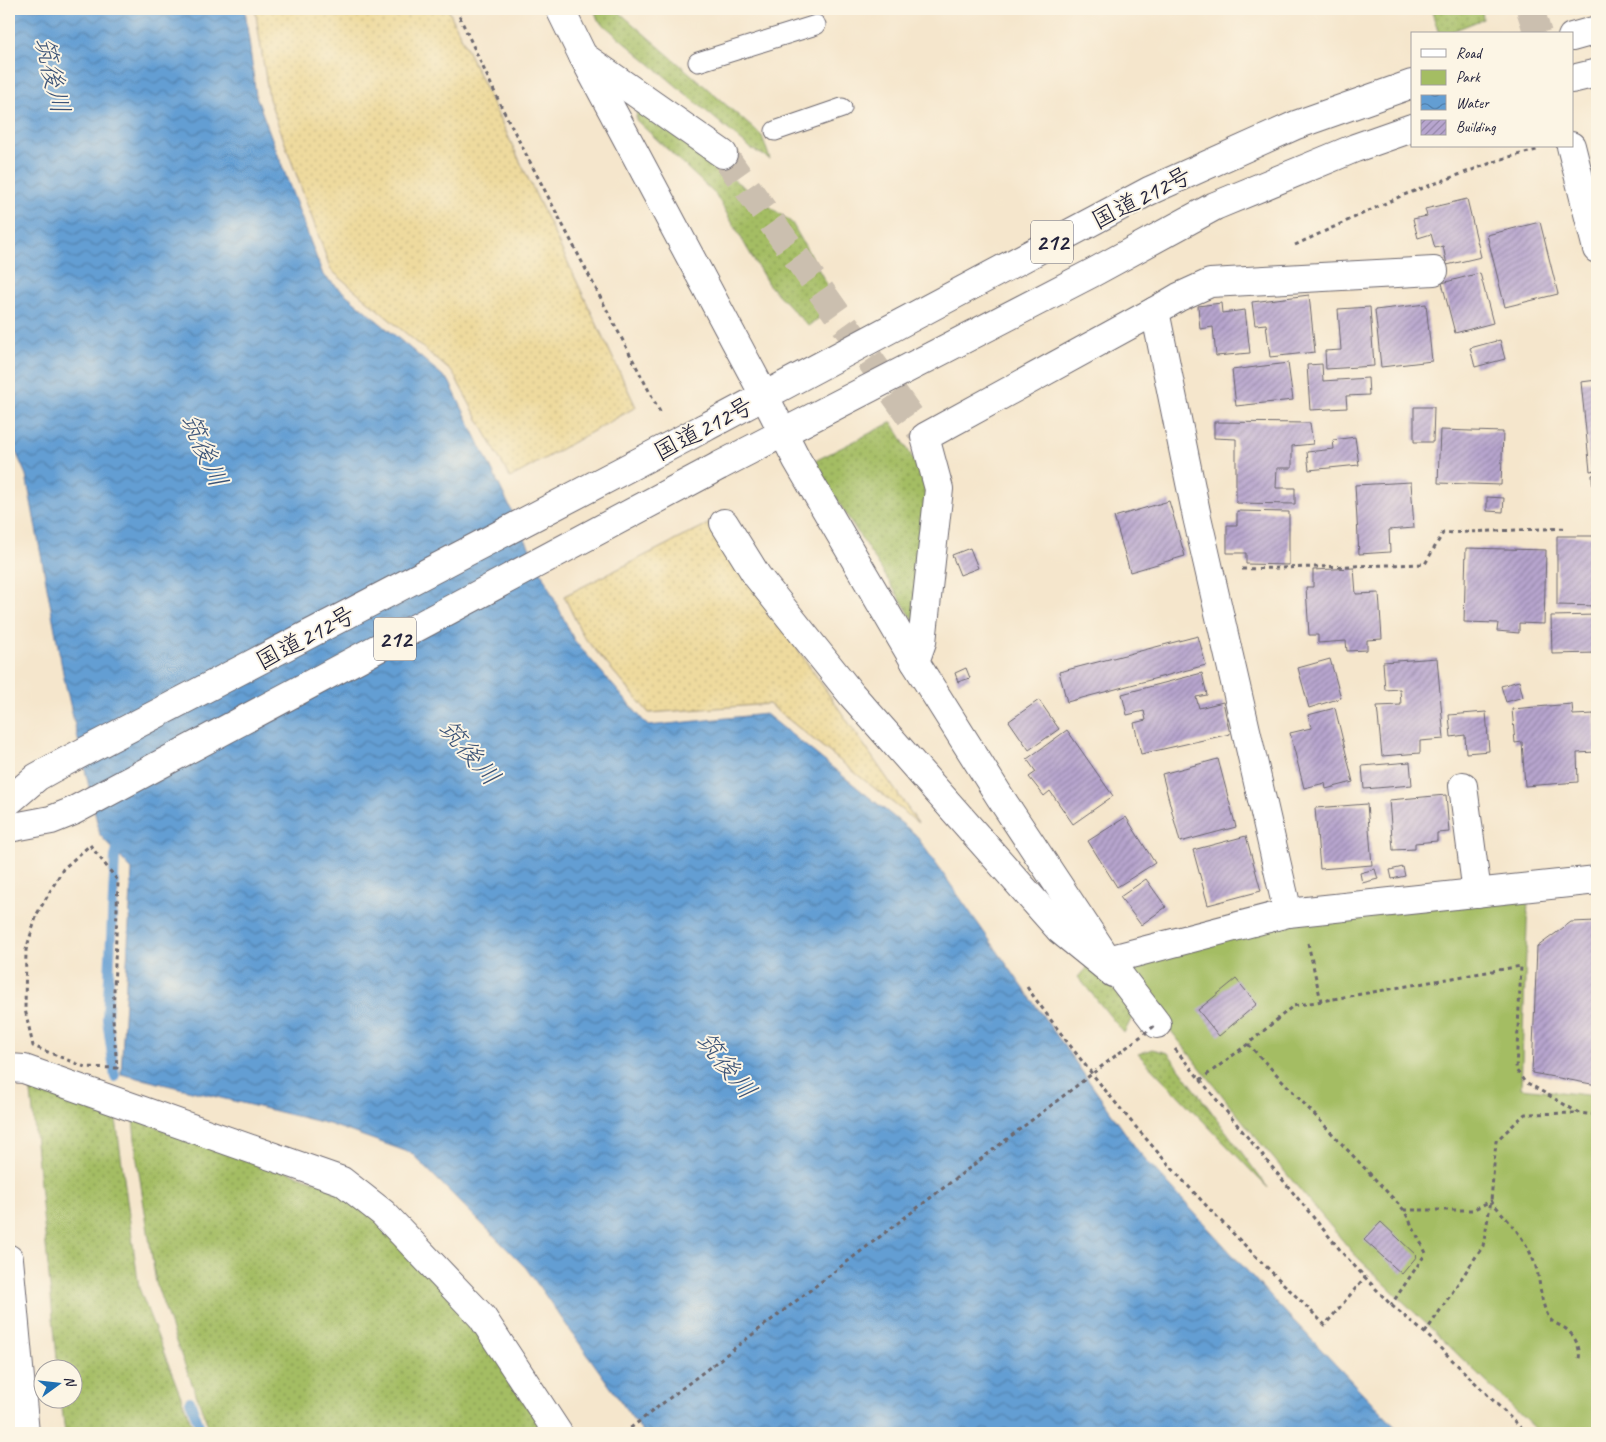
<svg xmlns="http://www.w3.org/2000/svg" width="1606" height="1442" font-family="Caveat,'Klee One',sans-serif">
<defs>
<pattern id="grass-dots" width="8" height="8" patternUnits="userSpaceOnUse" patternTransform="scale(1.25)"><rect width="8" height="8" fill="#a4bd63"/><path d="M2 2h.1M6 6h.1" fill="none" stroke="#859953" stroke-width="1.8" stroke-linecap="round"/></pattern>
<pattern id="sand-dots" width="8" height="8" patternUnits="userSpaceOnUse" patternTransform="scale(1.25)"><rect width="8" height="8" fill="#eeda9e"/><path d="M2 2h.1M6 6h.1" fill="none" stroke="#ccbb89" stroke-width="1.8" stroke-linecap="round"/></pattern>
<pattern id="water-waves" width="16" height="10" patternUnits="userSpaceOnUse" patternTransform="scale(1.25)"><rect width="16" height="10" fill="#639ed3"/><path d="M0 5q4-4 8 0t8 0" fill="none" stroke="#5180ac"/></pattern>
<pattern id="building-hatch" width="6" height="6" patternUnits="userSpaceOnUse" patternTransform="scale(1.25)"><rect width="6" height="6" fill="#b7a5ce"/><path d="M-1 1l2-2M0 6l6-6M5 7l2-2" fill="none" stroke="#9486a8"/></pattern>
</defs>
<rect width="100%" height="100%" fill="#fcf5e5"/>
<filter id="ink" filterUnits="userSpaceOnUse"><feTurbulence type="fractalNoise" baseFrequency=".02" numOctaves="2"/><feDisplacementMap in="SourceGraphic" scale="10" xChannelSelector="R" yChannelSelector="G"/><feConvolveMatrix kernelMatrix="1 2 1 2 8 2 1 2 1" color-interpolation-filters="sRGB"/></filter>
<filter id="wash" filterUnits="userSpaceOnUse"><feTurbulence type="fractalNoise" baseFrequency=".0096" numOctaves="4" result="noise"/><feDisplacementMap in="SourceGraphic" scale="20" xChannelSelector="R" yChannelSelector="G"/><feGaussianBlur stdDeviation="1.12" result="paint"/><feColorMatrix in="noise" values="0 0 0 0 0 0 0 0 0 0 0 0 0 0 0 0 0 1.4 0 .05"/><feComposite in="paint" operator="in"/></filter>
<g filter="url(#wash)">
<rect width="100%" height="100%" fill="#f5e6cc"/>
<!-- grass -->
<g fill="url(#grass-dots)" stroke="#63704f">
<path d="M 594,9 L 618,9 L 619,12 L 762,136 L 770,159 L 750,148 L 598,20 Z"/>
<path d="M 1431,9 L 1482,9 L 1483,19 L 1445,34 L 1439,34 Z"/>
<path d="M 637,108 L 792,223 L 838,304 L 808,326 L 768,284 L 716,195 L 636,120 Z"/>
<path d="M 892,422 L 929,487 L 916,624 L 813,462 Z"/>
<path d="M 1090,964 L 1135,1012 L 1124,1033 L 1078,977 Z"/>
<path d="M 1152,1049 L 1168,1053 L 1268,1188 L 1138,1054 Z"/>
<path d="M 30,1082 L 115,1112 L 139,1288 L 195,1433 L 65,1433 L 61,1400 L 72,1400 L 72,1370 L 58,1369 Z"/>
<path d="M 133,1119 L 336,1188 L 380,1222 L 476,1325 L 547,1433 L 211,1433 L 176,1342 L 156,1283 L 137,1160 Z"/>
</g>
<!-- sand -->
<g fill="url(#sand-dots)" stroke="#887e6c">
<path d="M 255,9 L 448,9 L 636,407 L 510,478 L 453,373 L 331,270 L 269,99 Z"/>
<path d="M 710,523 L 918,823 L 769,704 L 649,713 L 583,636 L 564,596 Z"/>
</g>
<!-- park -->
<path fill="#a4bd63" stroke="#63704f" d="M 1528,899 L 1521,1088 L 1597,1096 L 1597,1433 L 1539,1433 L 1354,1254 L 1253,1134 L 1117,963 L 1310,920 Z"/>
<!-- water -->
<path fill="url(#water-waves)" stroke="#426087" d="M 9,9 L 245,9 L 256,96 L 323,275 L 449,381 L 574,640 L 648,726 L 766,714 L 915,834 L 1138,1151 L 1270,1296 L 1401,1433 L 643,1433 L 526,1268 L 411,1153 L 329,1124 L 121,1074 L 132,870 L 100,835 L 64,678 L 26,475 L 9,436 Z"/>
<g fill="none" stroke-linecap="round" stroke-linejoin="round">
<!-- stream -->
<g stroke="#639ed3" stroke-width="10">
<path d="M 115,1077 L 107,1019 L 115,857 L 120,840"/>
<path d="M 190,1401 L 202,1433"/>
</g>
</g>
<g id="blocks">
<!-- building -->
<g fill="url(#building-hatch)">
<path d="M 1467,199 L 1481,257 L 1447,265 L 1443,246 L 1435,248 L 1431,234 L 1418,238 L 1413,219 L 1427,216 L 1425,209 Z"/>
<path d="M 1540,222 L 1558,294 L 1505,307 L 1487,235 Z"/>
<path d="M 1480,273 L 1493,323 L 1455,333 L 1442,283 Z"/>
<path d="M 1309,295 L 1315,352 L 1270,357 L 1266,324 L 1255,325 L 1252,302 Z"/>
<path d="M 1221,303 L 1222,313 L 1245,310 L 1250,353 L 1216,356 L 1213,327 L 1200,329 L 1198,306 Z"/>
<path d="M 1426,304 L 1432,361 L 1381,367 L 1375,310 Z"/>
<path d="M 1370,307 L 1374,366 L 1326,369 L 1325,351 L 1341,350 L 1338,309 Z"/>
<path d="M 1500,340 L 1505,359 L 1475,367 L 1470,348 Z"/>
<path d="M 1288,363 L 1293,400 L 1236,406 L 1232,370 Z"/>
<path d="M 1322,364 L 1323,381 L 1368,378 L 1369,395 L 1346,396 L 1347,408 L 1310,410 L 1307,365 Z"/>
<path d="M 1597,380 L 1597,470 L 1590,471 L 1581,382 Z"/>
<path d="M 1414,407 L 1434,407 L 1433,442 L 1414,442 Z"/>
<path d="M 1214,422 L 1310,423 L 1313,444 L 1292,446 L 1292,468 L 1277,468 L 1276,488 L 1295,488 L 1295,504 L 1236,503 L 1236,439 L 1214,438 Z"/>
<path d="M 1440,430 L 1503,432 L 1501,485 L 1438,483 Z"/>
<path d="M 1355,437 L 1359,465 L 1309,470 L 1307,452 L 1334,449 L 1333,440 Z"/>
<path d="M 1597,474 L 1597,524 L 1595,524 L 1592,475 Z"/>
<path d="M 1411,482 L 1414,528 L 1389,530 L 1390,552 L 1359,554 L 1355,485 Z"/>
<path d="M 1487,497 L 1504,498 L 1503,512 L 1487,511 Z"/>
<path d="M 1169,501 L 1185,556 L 1130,572 L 1114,517 Z"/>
<path d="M 1237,511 L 1289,512 L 1289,565 L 1246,564 L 1246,553 L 1227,553 L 1227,525 L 1237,525 Z"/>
<path d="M 1557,536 L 1597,536 L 1597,606 L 1557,605 Z"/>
<path d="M 970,548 L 978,568 L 960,575 L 952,555 Z"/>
<path d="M 1466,548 L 1546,550 L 1544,624 L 1519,623 L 1519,633 L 1497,631 L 1498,623 L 1464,622 Z"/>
<path d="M 1354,568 L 1356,594 L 1379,593 L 1382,639 L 1367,640 L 1367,650 L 1347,651 L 1346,641 L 1318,643 L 1318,635 L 1309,635 L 1306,587 L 1313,587 L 1313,570 Z"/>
<path d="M 1597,615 L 1597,653 L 1552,654 L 1551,616 Z"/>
<path d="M 1198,636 L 1206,665 L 1067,702 L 1059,672 Z"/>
<path d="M 1437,658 L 1444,739 L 1420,741 L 1420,753 L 1382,756 L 1377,706 L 1401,705 L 1400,689 L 1385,690 L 1383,662 Z"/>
<path d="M 1330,659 L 1341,698 L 1309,708 L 1298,668 Z"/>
<path d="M 966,668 L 970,678 L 958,682 L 955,673 Z"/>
<path d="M 1202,673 L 1207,695 L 1196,697 L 1199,708 L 1223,702 L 1230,734 L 1141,754 L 1134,723 L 1146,720 L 1144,711 L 1127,715 L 1122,694 Z"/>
<path d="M 1519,681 L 1523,697 L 1506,702 L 1501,686 Z"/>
<path d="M 1039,700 L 1059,729 L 1029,750 L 1009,721 Z"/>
<path d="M 1572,704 L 1573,715 L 1594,714 L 1596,752 L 1577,753 L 1578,782 L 1525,786 L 1522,742 L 1515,743 L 1512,709 Z"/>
<path d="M 1335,708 L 1353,782 L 1326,789 L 1325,783 L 1304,788 L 1290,733 L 1311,728 L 1308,715 Z"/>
<path d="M 1486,712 L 1489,751 L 1466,753 L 1465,735 L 1451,737 L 1449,715 Z"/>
<path d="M 1067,730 L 1113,796 L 1073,824 L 1050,791 L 1044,796 L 1029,777 L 1036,772 L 1027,759 Z"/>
<path d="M 1218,759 L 1236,827 L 1180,842 L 1162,774 Z"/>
<path d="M 1410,762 L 1412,785 L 1364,789 L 1362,766 Z"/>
<path d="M 1446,795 L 1449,832 L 1437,833 L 1437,841 L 1415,843 L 1415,849 L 1393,850 L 1389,800 Z"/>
<path d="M 1367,804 L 1372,865 L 1320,869 L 1315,808 Z"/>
<path d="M 1126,817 L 1155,863 L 1117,887 L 1088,841 Z"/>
<path d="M 1246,836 L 1261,891 L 1208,905 L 1193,850 Z"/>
<path d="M 1403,867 L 1405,876 L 1392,879 L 1390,870 Z"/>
<path d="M 1375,869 L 1378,879 L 1362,883 L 1360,873 Z"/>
<path d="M 1146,879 L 1166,907 L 1141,925 L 1120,897 Z"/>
<path d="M 1597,921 L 1597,1085 L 1532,1073 L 1537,947 L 1571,922 Z"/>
<path d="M 1236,979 L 1257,1004 L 1219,1036 L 1198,1010 Z"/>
<path d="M 1381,1222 L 1417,1256 L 1402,1274 L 1364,1240 Z"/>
</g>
</g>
</g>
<g filter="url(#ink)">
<use href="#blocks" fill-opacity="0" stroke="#6c676e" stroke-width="1"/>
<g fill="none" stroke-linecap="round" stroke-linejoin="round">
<!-- minor-tunnel -->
<g stroke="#cbbfaf" stroke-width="28" stroke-dasharray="28 14" stroke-linecap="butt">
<path d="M 1530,9 L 1538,34"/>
<path d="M 723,154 L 925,437"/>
</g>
<!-- service casing -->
<g stroke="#6c676e" stroke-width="21">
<g id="service">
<path d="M 698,62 L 816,25"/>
<path d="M 775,131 L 842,108"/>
</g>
</g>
<!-- minor casing -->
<g stroke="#6c676e" stroke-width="30">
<g id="minor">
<path d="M 583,56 L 723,154"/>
<path d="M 1571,146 L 1597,249"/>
<path d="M 1155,311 L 1179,297 L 1210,283 L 1434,271"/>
<path d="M 724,523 L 757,576 L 852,695 L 1060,930 L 1113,973"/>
<path d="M 915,662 L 922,642 L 939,489 L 925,437 L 1155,311 L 1197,517 L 1288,913"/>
<path d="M 1463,786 L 1477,893"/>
<path d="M 1108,960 L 1288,913 L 1597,880"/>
<path d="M 9,1068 L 24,1069 L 342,1181 L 383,1213 L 482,1317 L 558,1433"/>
</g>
</g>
<!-- tertiary casing -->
<g stroke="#6c676e" stroke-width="30">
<g id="tertiary">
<path d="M 560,9 L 583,56 L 764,395 L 797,460 L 915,662 L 1000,797 L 1108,960 L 1157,1024"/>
<path d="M 9,1259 L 25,1433"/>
</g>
</g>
<!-- trunk casing -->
<g stroke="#6c676e" stroke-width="30">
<g id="trunk">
<path d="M 1572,37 L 1597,30"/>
<path d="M 1572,79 L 1597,73"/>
<path d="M 704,428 L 1149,191 L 1296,125 L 1412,84"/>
<path d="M 719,466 L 1094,272 L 1215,206 L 1355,148 L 1412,128"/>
<path d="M 9,801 L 37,777 L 55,767"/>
<path d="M 9,828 L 51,820 L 71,812"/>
</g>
</g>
<!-- path -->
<g stroke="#6c676e" stroke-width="3" stroke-dasharray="4 4" stroke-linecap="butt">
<path d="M 456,9 L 502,108 L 661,414"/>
<path d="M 1295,245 L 1401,196 L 1502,159 L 1540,149"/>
<path d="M 1242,569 L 1425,564 L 1443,533 L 1568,528"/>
<path d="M 90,845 L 118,881 L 113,1019 L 117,1068 L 85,1067 L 33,1046 L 25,1009 L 26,950 L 37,914 L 63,869 Z"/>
<path d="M 1308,943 L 1321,1001"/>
<path d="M 9,951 L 15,951"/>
<path d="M 1027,987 C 1085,1069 1150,1147 1220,1220 C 1255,1256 1290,1290 1325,1325 L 1365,1277"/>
<path d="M 1248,1044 L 1404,1210 L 1426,1253 L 1391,1305"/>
<path d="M 1175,1049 L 1346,1257 L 1391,1305 L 1425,1333 L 1526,1433"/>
<path d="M 1200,1080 L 1248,1044 L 1293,1006 L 1521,966 L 1516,1070 L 1524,1081 L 1579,1113 L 1597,1115"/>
<path d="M 1404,1210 L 1472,1210 L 1491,1201 C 1511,1224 1526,1238 1536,1267 C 1541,1284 1540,1304 1550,1319 C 1554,1324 1561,1325 1566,1329 C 1575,1336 1581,1348 1579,1359"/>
<path d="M 1425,1333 L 1483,1246 L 1491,1201 L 1496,1141 L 1525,1114 L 1577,1113"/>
</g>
<!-- service -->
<use href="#service" stroke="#fff" stroke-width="19"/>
<!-- minor -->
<use href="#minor" stroke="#fff" stroke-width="28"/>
<!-- tertiary -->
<use href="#tertiary" stroke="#fff" stroke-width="28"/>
<!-- trunk -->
<use href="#trunk" stroke="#fff" stroke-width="28"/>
<!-- trunk-bridge casing -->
<g stroke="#6c676e" stroke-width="30" stroke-linecap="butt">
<g id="trunk-bridge">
<path d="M 55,767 L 704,428"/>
<path d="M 71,812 L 719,466"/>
</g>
</g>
<!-- path-bridge -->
<path stroke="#6c676e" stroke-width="3" stroke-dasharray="4 4" stroke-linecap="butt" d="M 624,1433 L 1157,1024"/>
<!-- trunk-bridge -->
<use href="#trunk-bridge" stroke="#fff" stroke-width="28"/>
</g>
</g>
<g text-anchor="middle" stroke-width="4" stroke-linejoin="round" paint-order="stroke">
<!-- shield labels -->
<g fill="#fcf5e5" stroke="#63616e" stroke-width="1">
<rect x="1031" y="220.5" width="42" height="43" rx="4"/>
<rect x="374" y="617.5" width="42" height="43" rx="4"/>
</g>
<g font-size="24" font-weight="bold" fill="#22223b">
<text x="1052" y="250">212</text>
<text x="395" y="647">212</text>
</g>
<!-- street labels -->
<g font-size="25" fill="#22223b" stroke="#fcf5e5">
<text transform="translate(1141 197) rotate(-27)" y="9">国道212号</text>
<text transform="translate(703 428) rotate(-28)" y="9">国道212号</text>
<text transform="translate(305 637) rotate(-28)" y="9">国道212号</text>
</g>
<!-- water labels -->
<g font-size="26" font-style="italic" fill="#3c5478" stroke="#fcf5e5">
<text transform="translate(53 75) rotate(77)" y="9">筑後川</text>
<text transform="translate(205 450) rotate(66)" y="9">筑後川</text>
<text transform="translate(470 752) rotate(49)" y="9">筑後川</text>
<text transform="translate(727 1065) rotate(51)" y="9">筑後川</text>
</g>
</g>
<!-- margin -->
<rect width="1606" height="1442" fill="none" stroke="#fcf5e5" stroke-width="30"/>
<!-- legend -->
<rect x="1411" y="32" width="162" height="115" fill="#fcf5e5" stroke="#a5a1a1"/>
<rect x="1421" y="49" width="25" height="8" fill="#ffffff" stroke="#a5a1a1"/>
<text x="1456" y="58" font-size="15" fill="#22223b">Road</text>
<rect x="1421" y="70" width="25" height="15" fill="#a4bd63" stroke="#a5a1a1"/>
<text x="1456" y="82" font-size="15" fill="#22223b">Park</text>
<rect x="1421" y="95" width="25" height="15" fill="url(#water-waves)" stroke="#a5a1a1"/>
<text x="1456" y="108" font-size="15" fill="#22223b">Water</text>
<rect x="1421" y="120" width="25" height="15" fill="url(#building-hatch)" stroke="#a5a1a1"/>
<text x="1456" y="132" font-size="15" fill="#22223b">Building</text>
<!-- north arrow -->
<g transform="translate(58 1384) rotate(75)"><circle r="24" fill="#fcf5e5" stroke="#a5a1a1"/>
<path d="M0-4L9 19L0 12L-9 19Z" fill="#1f6fb2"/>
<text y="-8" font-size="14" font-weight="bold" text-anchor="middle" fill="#22223b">N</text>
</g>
</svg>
